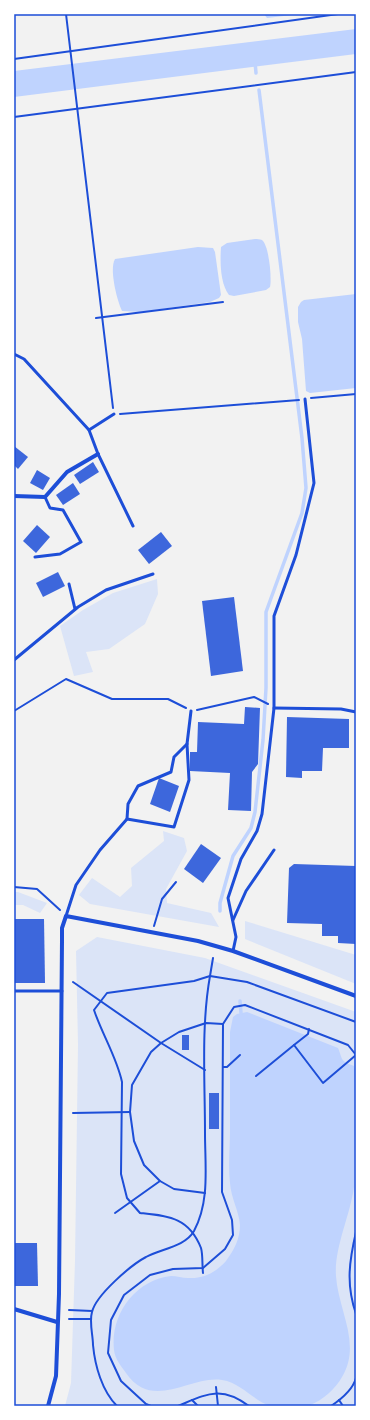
<svg xmlns="http://www.w3.org/2000/svg" width="370" height="1420" font-family="'PT Sans',sans-serif">
<rect width="100%" height="100%" fill="#f2f2f2"/>
<!-- green -->
<g fill="#dbe4f7">
<path d="M 157,579 L 158,594 L 145,624 L 109,649 L 86,652 L 93,672 L 74,676 L 60,626 L 83,610 L 113,593 Z"/>
<path d="M 163,831 L 184,838 L 187,851 L 166,889 L 167,903 L 211,913 L 219,927 L 90,904 L 79,895 L 92,878 L 120,897 L 132,886 L 131,868 L 164,841 Z"/>
<path d="M 14,892 L 18,892 L 47,903 L 40,913 L 23,905 L 14,905 Z"/>
<path d="M 245,921 L 356,955 L 356,984 L 245,939 Z"/>
<path d="M 97,937 L 205,958 L 356,1012 L 356,1406 L 65,1406 L 71,1383 L 75,1261 L 78,1044 L 76,951 Z"/>
</g>
<!-- water -->
<g fill="#bfd3fe">
<path d="M 264,14 L 300,14 L 267,18 Z"/>
<path d="M 356,29 L 356,54 L 14,97 L 14,71 Z"/>
<path d="M 255,239 C 257,239 260,239 262,240 C 269,245 272,279 270,287 L 266,290 L 234,296 L 229,295 C 220,284 220,261 221,247 L 227,243 Z"/>
<path d="M 198,247 L 213,248 L 215,252 L 221,295 L 219,298 L 210,302 L 140,312 L 122,311 C 117,301 109,269 115,259 Z"/>
<path d="M 356,294 L 356,388 L 310,393 L 306,391 L 302,339 L 298,322 L 298,307 L 301,302 L 304,300 Z"/>
<path d="M 247,1012 L 338,1048 C 343,1060 340,1061 354,1066 L 355,1069 L 354,1187 C 350,1216 334,1248 336,1276 C 338,1310 362,1344 342,1377 C 336,1388 322,1401 310,1405 C 304,1408 295,1406 289,1406 C 283,1406 276,1407 271,1406 C 253,1401 242,1383 222,1380 C 190,1375 153,1412 126,1373 C 121,1366 115,1359 114,1350 C 110,1315 135,1280 171,1276 C 177,1276 182,1278 188,1278 C 204,1279 216,1272 226,1261 C 234,1250 240,1239 240,1225 C 239,1211 231,1198 230,1183 C 228,1166 230,1148 230,1131 C 230,1098 230,1065 230,1032 L 233,1017 L 237,1014 Z"/>
</g>
<g fill="none" stroke-linecap="round" stroke-linejoin="round">
<!-- stream -->
<g stroke="#bfd3fe" stroke-width="3.5">
<path d="M 255,62 L 256,73"/>
<path d="M 220,911 L 220,903 L 233,856 L 251,828 L 255,812 L 263,740 L 266,688 L 266,612 L 302,513 L 306,488 L 302,438 L 259,90"/>
<path d="M 240,1001 L 241,1013"/>
</g>
</g>
<!-- building -->
<g fill="#3d67dc">
<path d="M 14,446 L 28,457 L 18,469 L 14,465 Z"/>
<path d="M 93,462 L 99,472 L 80,484 L 74,475 Z"/>
<path d="M 37,470 L 50,478 L 43,490 L 30,483 Z"/>
<path d="M 73,483 L 80,494 L 63,505 L 56,495 Z"/>
<path d="M 37,525 L 50,537 L 36,553 L 23,541 Z"/>
<path d="M 161,532 L 172,546 L 149,564 L 138,550 Z"/>
<path d="M 58,572 L 65,586 L 43,597 L 36,583 Z"/>
<path d="M 234,597 L 243,671 L 211,676 L 202,601 Z"/>
<path d="M 245,707 L 260,708 L 258,764 L 252,772 L 251,811 L 228,810 L 230,773 L 190,771 L 190,752 L 197,752 L 198,722 L 244,724 Z"/>
<path d="M 287,717 L 349,719 L 349,748 L 323,748 L 322,771 L 302,771 L 302,778 L 286,777 Z"/>
<path d="M 159,778 L 179,786 L 170,812 L 150,804 Z"/>
<path d="M 201,844 L 221,858 L 203,883 L 184,869 Z"/>
<path d="M 294,864 L 356,866 L 356,944 L 338,943 L 338,936 L 322,936 L 322,924 L 287,923 L 289,868 Z"/>
<path d="M 14,919 L 44,919 L 45,983 L 14,983 Z"/>
<rect x="182" y="1035" width="7" height="15"/>
<rect x="209" y="1093" width="10" height="36"/>
<path d="M 15,1243 L 37,1243 L 38,1286 L 14,1286 Z"/>
</g>
<g fill="none" stroke-linecap="round" stroke-linejoin="round">
<!-- path -->
<g stroke="#1d4ed8" stroke-width="2">
<path d="M 66,14 L 113,408"/>
<path d="M 14,59 L 338,14"/>
<path d="M 14,117 L 356,72"/>
<path d="M 96,318 L 223,302"/>
<path d="M 311,398 L 356,394"/>
<path d="M 120,414 L 299,400"/>
<path d="M 197,710 L 254,697 L 268,704"/>
<path d="M 14,711 L 66,679 L 112,699 L 168,699 L 186,708"/>
<path d="M 14,887 L 37,889 L 60,910"/>
<path d="M 154,926 L 162,899 L 176,882"/>
<path d="M 73,982 L 161,1043 L 205,1070"/>
<path d="M 294,1045 L 308,1034 L 309,1029"/>
<path d="M 223,1067 L 227,1067 L 240,1055"/>
<path d="M 256,1076 L 294,1045 L 323,1083 L 356,1055"/>
<path d="M 73,1113 L 130,1112"/>
<path d="M 205,1193 L 174,1189 L 160,1181 L 144,1165 L 134,1141 L 130,1112 L 132,1085 L 151,1052 L 161,1043 L 179,1032 L 206,1023 L 223,1024"/>
<path d="M 115,1213 L 160,1181"/>
<path d="M 356,1232 C 349,1262 346,1285 356,1314"/>
<path d="M 203,1273 C 202,1265 203,1255 201,1248 C 189,1217 168,1216 140,1213 L 127,1198 L 121,1174 L 122,1082 C 117,1058 102,1034 94,1010 L 107,993 L 194,981 L 210,976 L 213,958"/>
<path d="M 69,1310 L 92,1311"/>
<path d="M 69,1319 L 91,1319"/>
<path d="M 216,1387 L 218,1406"/>
<path d="M 192,1400 L 198,1406"/>
<path d="M 339,1400 L 343,1406"/>
<path d="M 117,1406 C 102,1391 95,1366 93,1345 C 93,1335 89,1322 92,1312 C 96,1295 131,1265 146,1257 C 160,1249 185,1247 194,1231 C 210,1201 205,1167 205,1133 C 205,1082 201,1026 210,976 L 247,982 L 356,1022"/>
<path d="M 151,1406 L 146,1404 L 121,1381 L 108,1353 L 111,1320 L 124,1295 L 150,1275 L 173,1269 L 203,1268 L 225,1249 L 233,1235 L 232,1220 L 222,1192 L 223,1024 L 234,1007 L 245,1005 L 348,1045 L 356,1055"/>
<path d="M 178,1406 C 207,1394 221,1385 249,1406"/>
<path d="M 331,1406 C 340,1400 353,1389 356,1378"/>
</g>
<!-- service -->
<g stroke="#1d4ed8" stroke-width="3">
<path d="M 14,354 L 24,359 L 89,430 L 98,454 L 133,526"/>
<path d="M 89,430 L 114,414"/>
<path d="M 35,557 L 60,554 L 81,542 L 63,510 L 50,508 L 45,497"/>
<path d="M 69,584 L 75,609"/>
<path d="M 14,660 L 78,607 L 106,590 L 153,574"/>
<path d="M 274,708 L 341,709 L 356,712"/>
<path d="M 127,819 L 128,804 L 138,786 L 171,772 L 174,757 L 187,744"/>
<path d="M 66,916 L 76,885 L 100,850 L 127,819 L 174,827 L 189,780 L 187,744 L 191,711"/>
<path d="M 233,920 L 246,891 L 274,850"/>
<path d="M 233,951 L 236,937 L 228,898 L 241,859 L 257,831 L 262,814 L 274,708 L 274,616 L 296,555 L 314,483 L 305,399"/>
<path d="M 14,991 L 62,991"/>
</g>
<!-- minor -->
<g stroke="#1d4ed8" stroke-width="4">
<path d="M 14,496 L 45,497 L 67,472 L 98,454"/>
<path d="M 14,1309 L 57,1322"/>
<path d="M 48,1406 L 56,1376 L 59,1294 L 62,940 L 62,928 L 66,916 L 198,941 L 233,951 L 356,996"/>
</g>
</g>
<!-- border -->
<rect width="370" height="1420" fill="none" stroke="#ffffff" stroke-width="30"/>
<rect x="15" y="15" width="340" height="1390" fill="none" stroke="#1d4ed8" stroke-width="1.5"/>
</svg>
